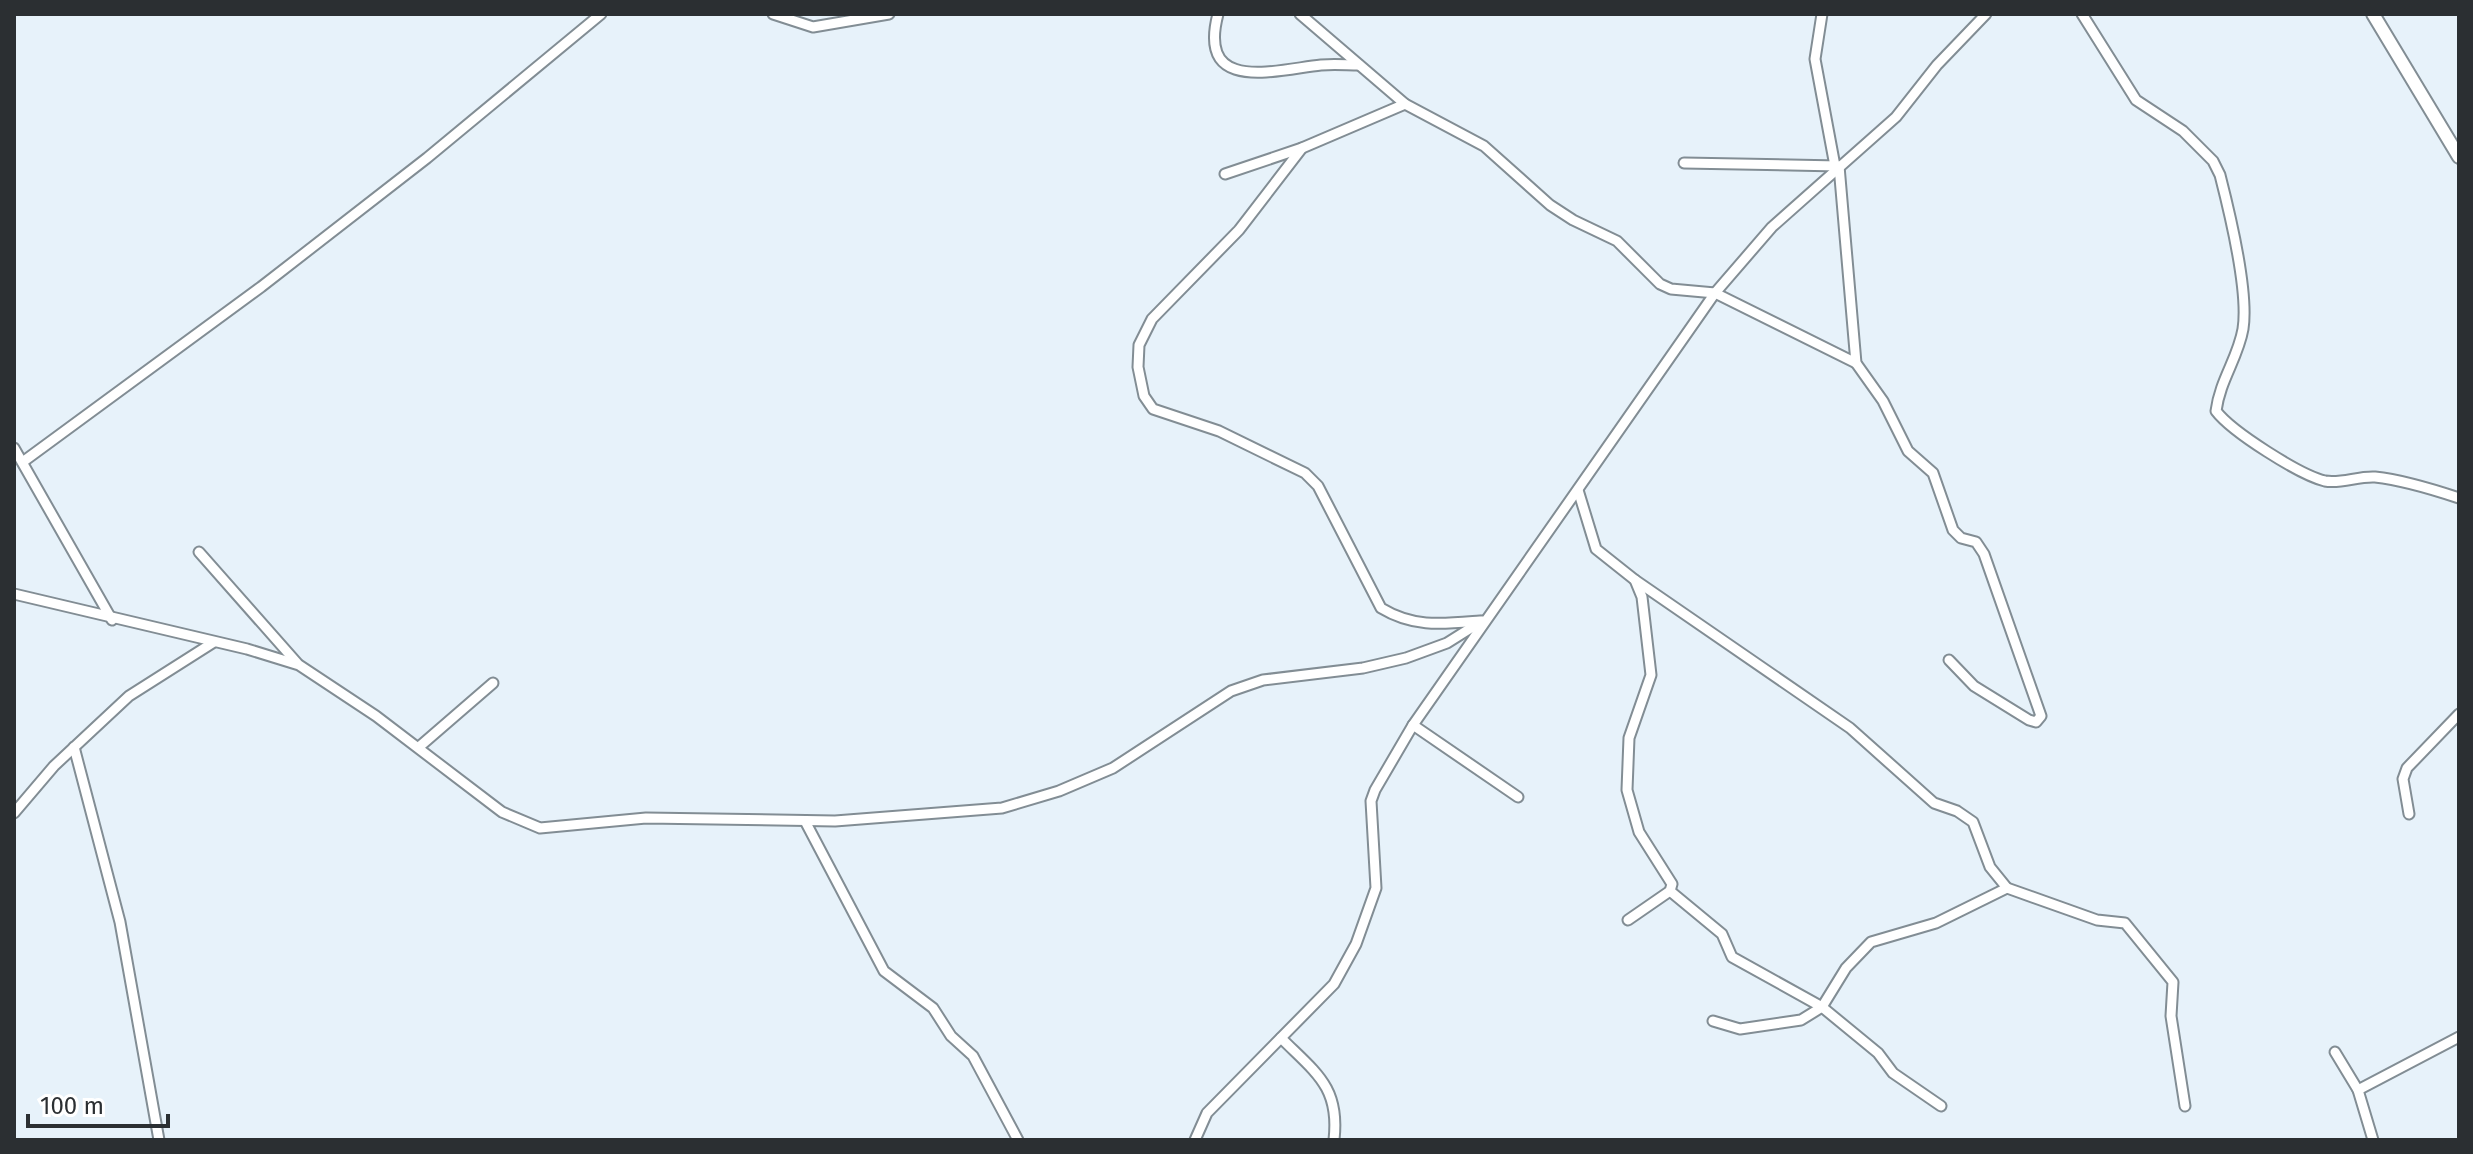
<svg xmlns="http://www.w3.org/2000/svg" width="2473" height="1154" font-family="'Fira Sans',sans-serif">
<rect width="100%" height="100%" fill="#e7f2fa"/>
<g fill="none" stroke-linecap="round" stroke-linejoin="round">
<!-- minor casing -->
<g stroke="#828d94" stroke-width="13">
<g id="minor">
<path d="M 773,14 L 813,27 L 889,14"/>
<path d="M 1218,14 C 1197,94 1275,70 1321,65 C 1334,64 1347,65 1359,65"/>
<path d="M 1300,14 L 1405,104 L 1484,146 L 1550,205 L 1573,220 L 1617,241 L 1660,284 L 1671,289 L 1715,293 L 1856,363"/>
<path d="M 1822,14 L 1815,59 L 1835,166"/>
<path d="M 2082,14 L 2136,100 L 2183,131 L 2213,161 L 2220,175 C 2230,214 2249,291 2243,329 C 2238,358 2220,380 2216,411 C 2232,432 2300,475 2325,481 C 2341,484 2358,476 2375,477 C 2403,480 2432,489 2459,498"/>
<path d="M 1302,148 L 1239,230 L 1152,319 L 1139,345 L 1138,367 L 1144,396 L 1153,409 L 1219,431 L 1305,473 L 1318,486 L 1381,608 C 1414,628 1443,624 1480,621"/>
<path d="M 1684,163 L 1839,166 L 1856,363 L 1883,401 L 1908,451 L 1933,473 L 1953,530 L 1961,538 L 1976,542 L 1984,554 L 2041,716 L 2036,722 L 2029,720 L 1974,686 L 1949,660"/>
<path d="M 1225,174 L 1302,148 L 1405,104"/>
<path d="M 14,448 L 112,620"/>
<path d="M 24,461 L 261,287 L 427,158 L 601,14"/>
<path d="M 1578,490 L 1596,549 L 1635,580 L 1642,597 L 1651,675 L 1629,738 L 1627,790 L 1639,832 L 1672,884 L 1670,891 L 1628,920"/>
<path d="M 199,552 L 297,663"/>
<path d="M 1635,580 L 1850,728 L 1934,803 L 1957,811 L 1973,822 L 1990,867 L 2007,888"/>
<path d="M 14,594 L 247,649 L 299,665 L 376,716 L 502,812 L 540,828 L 646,818 L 835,821 L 1002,808 L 1059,791 L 1113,768 L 1231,691 L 1263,680 L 1363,668 L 1406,658 L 1447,643 L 1482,621"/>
<path d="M 1413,725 L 1518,797"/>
<path d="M 74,747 L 120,922 L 159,1140"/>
<path d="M 419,747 L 493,683"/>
<path d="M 14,813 L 54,766 L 129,696 L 214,642"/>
<path d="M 2409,814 L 2403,779 L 2407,768 L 2459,714"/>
<path d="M 805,821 L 884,971 L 933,1008 L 951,1036 L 973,1056 L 1018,1140"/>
<path d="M 1670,891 L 1722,934 L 1732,957 L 1822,1007 L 1878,1053 L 1893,1073 L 1941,1106"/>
<path d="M 1713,1021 L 1740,1029 L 1801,1020 L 1822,1007 L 1846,968 L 1871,942 L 1936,923 L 2007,888 L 2097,920 L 2125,923 L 2173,982 L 2171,1016 L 2185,1106"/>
<path d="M 1281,1038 C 1316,1073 1340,1087 1334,1140"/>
<path d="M 2335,1052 L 2358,1090 L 2373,1140"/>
<path d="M 2358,1090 L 2459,1037"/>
<path d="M 1195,1140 L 1207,1113 L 1334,984 L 1356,944 L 1376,888 L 1371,801 L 1375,790 L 1413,725 L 1715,293 L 1772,227 L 1896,117 L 1937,65 L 1986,14"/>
</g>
</g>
<!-- major casing -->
<g stroke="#828d94" stroke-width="16">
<path id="major" d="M 2373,14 L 2459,157"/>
</g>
<!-- minor -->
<use href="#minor" stroke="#fff" stroke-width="9"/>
<!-- major -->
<use href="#major" stroke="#fff" stroke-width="12"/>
</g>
<!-- border -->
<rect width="2473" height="1154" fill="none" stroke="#2b2f32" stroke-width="32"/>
<!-- scale -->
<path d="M28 1114v12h140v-12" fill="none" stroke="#2b2f32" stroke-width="4"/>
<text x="40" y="1114" font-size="24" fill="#2b2f32" stroke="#ffffff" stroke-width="6" paint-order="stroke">100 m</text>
</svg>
